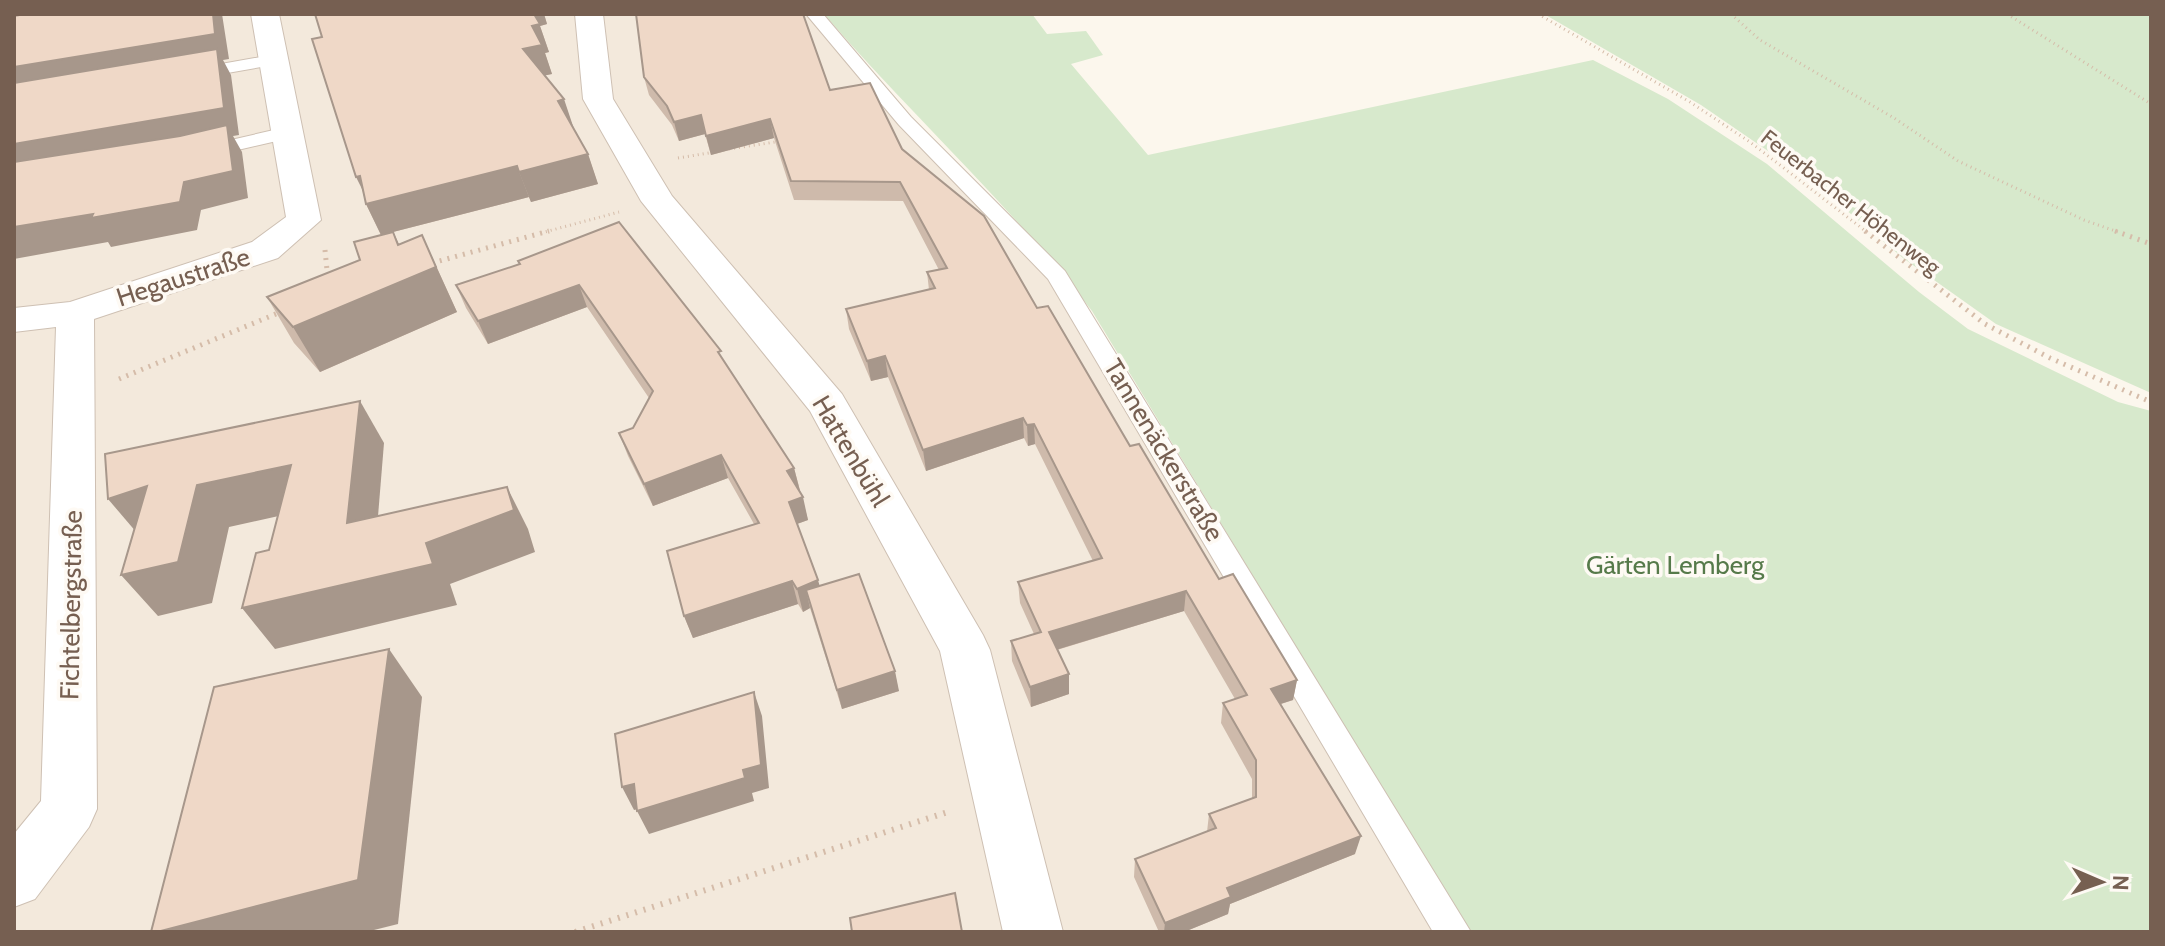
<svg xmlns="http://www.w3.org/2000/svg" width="2165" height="946" font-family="Cabin,sans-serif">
<rect width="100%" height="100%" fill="#fcf7ed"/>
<!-- residential -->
<path fill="#f3e9dc" d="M 14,14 L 814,14 L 1057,276 L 1453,932 L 14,932 Z"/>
<!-- green -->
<g fill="#d7e9cc">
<path d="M 824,14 L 1032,14 L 1047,34 L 1086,31 L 1103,55 L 1071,64 L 1148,155 L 1593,60 L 1668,99 L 1767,164 L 1919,292 L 1968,329 L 2118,402 L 2151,411 L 2151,932 L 1469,932 L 1092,311 C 1011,205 911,115 824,14 Z"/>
<path d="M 1544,14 L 2151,14 L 2151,393 L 1996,324 L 1903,258 L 1813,182 L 1701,105 Z"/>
</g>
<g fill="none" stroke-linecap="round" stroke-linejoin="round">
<!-- service casing -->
<g stroke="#cec0b3" stroke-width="2">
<g id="service">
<path d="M 806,14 L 823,14 L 911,117 L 1065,271 L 1471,932 L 1433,932 L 1048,279 L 899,125 Z"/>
<path d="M 272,55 L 278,56 L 280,60 L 278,64 L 193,79 L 184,74 L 193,69 Z"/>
<path d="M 287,127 L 296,133 L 294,137 L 203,158 L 194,152 L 196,148 Z"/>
</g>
</g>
<!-- minor casing -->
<g stroke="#cec0b3" stroke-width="2">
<g id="minor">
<path d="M 251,14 L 279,14 L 321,220 L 278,258 L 94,319 L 97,809 L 89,827 L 35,899 L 14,907 L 14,834 L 41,801 L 56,327 L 14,332 L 14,308 L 70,302 L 252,242 L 286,217 Z"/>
<path d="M 575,14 L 603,14 L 613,99 L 672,196 L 842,394 L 983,635 L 990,650 L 1063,932 L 1003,932 L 940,651 L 810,411 L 641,201 L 583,99 Z"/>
</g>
</g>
<!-- path-far2 -->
<g stroke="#d5bca9" stroke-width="3" stroke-dasharray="1 4" stroke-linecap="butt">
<path d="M 1538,14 L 1690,102 L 1750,142 L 1868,233"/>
<path d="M 1731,14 L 1760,40 L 1894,118 L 1958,161 L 2084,220 L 2121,233"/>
<path d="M 2007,14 L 2151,104"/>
<path d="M 729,149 L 782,141"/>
<path d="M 678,158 L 715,152"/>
<path d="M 541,233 L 619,212"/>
</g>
<!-- path-far1 -->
<g stroke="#d5bca9" stroke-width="5" stroke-dasharray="2 6" stroke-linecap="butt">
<path d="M 1865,231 L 1985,324 L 2050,358 L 2151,402"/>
<path d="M 2115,231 L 2151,244"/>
<path d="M 325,250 L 328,280"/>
<path d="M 432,263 L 549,231"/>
<path d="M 119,379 L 283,311"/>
</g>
<!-- path -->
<path stroke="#d5bca9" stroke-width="6" stroke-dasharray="2 7" stroke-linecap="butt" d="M 575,932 L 951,811"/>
<!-- service -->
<use href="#service" fill="#fff" fill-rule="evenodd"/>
<!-- minor -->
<use href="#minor" fill="#fff" fill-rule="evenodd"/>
</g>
<!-- wall -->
<g fill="#cebaab">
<path d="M 315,14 L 544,14 L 547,24 L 540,26 L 549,52 L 545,53 L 552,74 L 544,75 L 588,154 L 598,184 L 531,202 L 529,197 L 393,232 L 399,244 L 422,235 L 457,312 L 320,372 L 294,343 L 267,297 L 360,260 L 381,235 L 366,204 L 322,37 Z"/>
<path d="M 644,77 L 830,90 L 902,149 L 1037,308 L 1219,579 L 1297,680 L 1293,700 L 1281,704 L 1355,854 L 1230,904 L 1228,914 L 1184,932 L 1159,932 L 1134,877 L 1135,859 L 1207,832 L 1209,814 L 1252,798 L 1252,779 L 1221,723 L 1223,703 L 1235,699 L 1184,611 L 1057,650 L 1069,674 L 1069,694 L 1031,707 L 1012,661 L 1011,641 L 1034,634 L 1020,603 L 1018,582 L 1093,561 L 1035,444 L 1028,446 L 1024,438 L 926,471 L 888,377 L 871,381 L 849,329 L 846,309 L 929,290 L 927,272 L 939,270 L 903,201 L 794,200 L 774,138 L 711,155 L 705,134 L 679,141 L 672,125 L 649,95 Z"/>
<path d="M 619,222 L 724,362 L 794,468 L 808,520 L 797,524 L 819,585 L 899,691 L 842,709 L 810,608 L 803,612 L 798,604 L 693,638 L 684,616 L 754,524 L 728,478 L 653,506 L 628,456 L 619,433 L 633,428 L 649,398 L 587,307 L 488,344 L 466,308 L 456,285 L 520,264 Z"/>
</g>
<!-- shaded-wall -->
<g fill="#a7978b">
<path d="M 213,14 L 222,14 L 229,59 L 223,60 L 231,75 L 239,135 L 233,136 L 242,152 L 248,198 L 201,210 L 197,230 L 111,247 L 108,242 L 14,259 L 14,227 L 93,214 L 180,202 L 14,175 L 14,67 Z"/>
<path d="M 530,14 L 544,14 L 547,24 L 540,26 L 549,52 L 545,53 L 552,74 L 533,78 L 523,49 Z"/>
<path d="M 564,99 L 574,129 L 558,101 Z"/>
<path d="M 701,115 L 705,134 L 679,141 L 674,122 Z"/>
<path d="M 770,119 L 774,138 L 711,155 L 706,136 Z"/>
<path d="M 588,154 L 598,184 L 531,202 L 519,172 Z"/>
<path d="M 517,166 L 529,197 L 393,232 L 414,276 L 422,235 L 457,312 L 320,372 L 293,327 L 413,277 L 381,235 L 366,204 L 369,203 L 356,177 Z"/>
<path d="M 579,285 L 587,307 L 488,344 L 478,321 Z"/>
<path d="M 885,356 L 888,377 L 871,381 L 867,361 Z"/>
<path d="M 360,401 L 384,443 L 374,565 L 347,523 Z"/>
<path d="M 1023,418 L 1024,438 L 926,471 L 923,450 Z"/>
<path d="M 1034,424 L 1035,444 L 1028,446 L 1027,425 Z"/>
<path d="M 721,455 L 728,478 L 653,506 L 644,484 Z"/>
<path d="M 291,465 L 319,507 L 229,527 L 212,603 L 158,616 L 121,575 L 197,485 Z"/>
<path d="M 794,468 L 800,491 L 787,471 Z"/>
<path d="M 147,486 L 143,540 L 108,499 Z"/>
<path d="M 507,487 L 528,529 L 535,552 L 450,584 L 457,605 L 275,649 L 242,608 L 426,543 Z"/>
<path d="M 803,497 L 808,520 L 794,525 L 789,502 Z"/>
<path d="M 818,580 L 824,602 L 806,590 L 810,608 L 803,612 L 797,589 Z"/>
<path d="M 792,581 L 798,604 L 693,638 L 684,616 Z"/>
<path d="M 1186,591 L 1184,611 L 1049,652 L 1049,632 Z"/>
<path d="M 389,649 L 422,697 L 398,924 L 366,932 L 157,932 Z"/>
<path d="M 895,671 L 899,691 L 842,709 L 837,690 Z"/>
<path d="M 1069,674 L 1069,694 L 1031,707 L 1030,687 Z"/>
<path d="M 1297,680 L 1293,700 L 1268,708 L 1271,689 Z"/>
<path d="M 754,692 L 762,716 L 769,788 L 752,793 L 754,801 L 649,834 L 637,811 L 743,770 Z"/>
<path d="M 634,784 L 646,807 L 634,810 L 622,787 Z"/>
<path d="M 1361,836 L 1355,854 L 1230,904 L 1228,914 L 1184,932 L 1164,932 L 1165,923 L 1227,888 Z"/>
</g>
<!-- building -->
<g fill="#efd8c7" stroke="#a7978b" stroke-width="2">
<path d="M 25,14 L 213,14 L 215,34 L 14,67 L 14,16 Z"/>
<path d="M 315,14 L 534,14 L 540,24 L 532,26 L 542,45 L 523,49 L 564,99 L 558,101 L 588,154 L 519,172 L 517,166 L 366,204 L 360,176 L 356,177 L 312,39 L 322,37 Z"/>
<path d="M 636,14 L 803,14 L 830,90 L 870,83 L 902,149 L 984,216 L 1037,308 L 1048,306 L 1130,446 L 1139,444 L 1219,579 L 1233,574 L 1297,680 L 1271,689 L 1361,836 L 1227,888 L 1231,897 L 1165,923 L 1135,859 L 1216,828 L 1209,814 L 1256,797 L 1256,760 L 1223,703 L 1247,695 L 1186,591 L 1049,632 L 1069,674 L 1030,687 L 1011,641 L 1041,632 L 1018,582 L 1102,558 L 1034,424 L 1027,425 L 1023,418 L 923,450 L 885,356 L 867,361 L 846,309 L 935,288 L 927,272 L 947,268 L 900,182 L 791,181 L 770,119 L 706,136 L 701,115 L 674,122 L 667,106 L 644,77 Z"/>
<path d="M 217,49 L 224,108 L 14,144 L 14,83 Z"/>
<path d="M 227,125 L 233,171 L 184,182 L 180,202 L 91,218 L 93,214 L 14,227 L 14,162 L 180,136 Z"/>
<path d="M 619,222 L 721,351 L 718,352 L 794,468 L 787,471 L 803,497 L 789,502 L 818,580 L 797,589 L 792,581 L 684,616 L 667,551 L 759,523 L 721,455 L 644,484 L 619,433 L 633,428 L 653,391 L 579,285 L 478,321 L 456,285 L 520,264 L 518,261 Z"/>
<path d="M 393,232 L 398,245 L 422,235 L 436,267 L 293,327 L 267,297 L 360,260 L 354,242 Z"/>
<path d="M 360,401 L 347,523 L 507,487 L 514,510 L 426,543 L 433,564 L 242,608 L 256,553 L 269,550 L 291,465 L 197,485 L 178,562 L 121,575 L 147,486 L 108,499 L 105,454 Z"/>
<path d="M 859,574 L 895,671 L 837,690 L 806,590 Z"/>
<path d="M 389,649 L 358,880 L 157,932 L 151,932 L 214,687 Z"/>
<path d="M 754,692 L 761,765 L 743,770 L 745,778 L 637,811 L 634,784 L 622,787 L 615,734 Z"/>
<path d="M 955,893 L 962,932 L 852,932 L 850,918 Z"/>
</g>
<g text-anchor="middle" stroke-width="7" stroke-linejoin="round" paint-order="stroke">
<!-- far-street labels -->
<g font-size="22" fill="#765f51" stroke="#fefaf4">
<text transform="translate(1851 202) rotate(38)" y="8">Feuerbacher Höhenweg</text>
</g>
<!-- street labels -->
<g font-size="26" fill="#765f51" stroke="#fefaf4">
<text transform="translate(183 277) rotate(-18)" y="9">Hegaustraße</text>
<text transform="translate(1164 450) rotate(59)" y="9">Tannenäckerstraße</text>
<text transform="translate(851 451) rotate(59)" y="9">Hattenbühl</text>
<text transform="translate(71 605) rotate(-89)" y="9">Fichtelbergstraße</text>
</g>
<!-- park labels -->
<g font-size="26" fill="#567a4a" stroke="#fefaf4">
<text x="1675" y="574">Gärten Lemberg</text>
</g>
</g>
<!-- border -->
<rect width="2165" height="946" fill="none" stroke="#765f51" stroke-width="32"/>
<!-- north arrow -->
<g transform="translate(2101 882) rotate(92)" stroke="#fefaf4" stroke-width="6" paint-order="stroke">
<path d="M0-6L14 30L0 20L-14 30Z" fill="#765f51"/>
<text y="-12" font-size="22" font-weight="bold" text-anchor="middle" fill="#765f51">N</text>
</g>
</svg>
